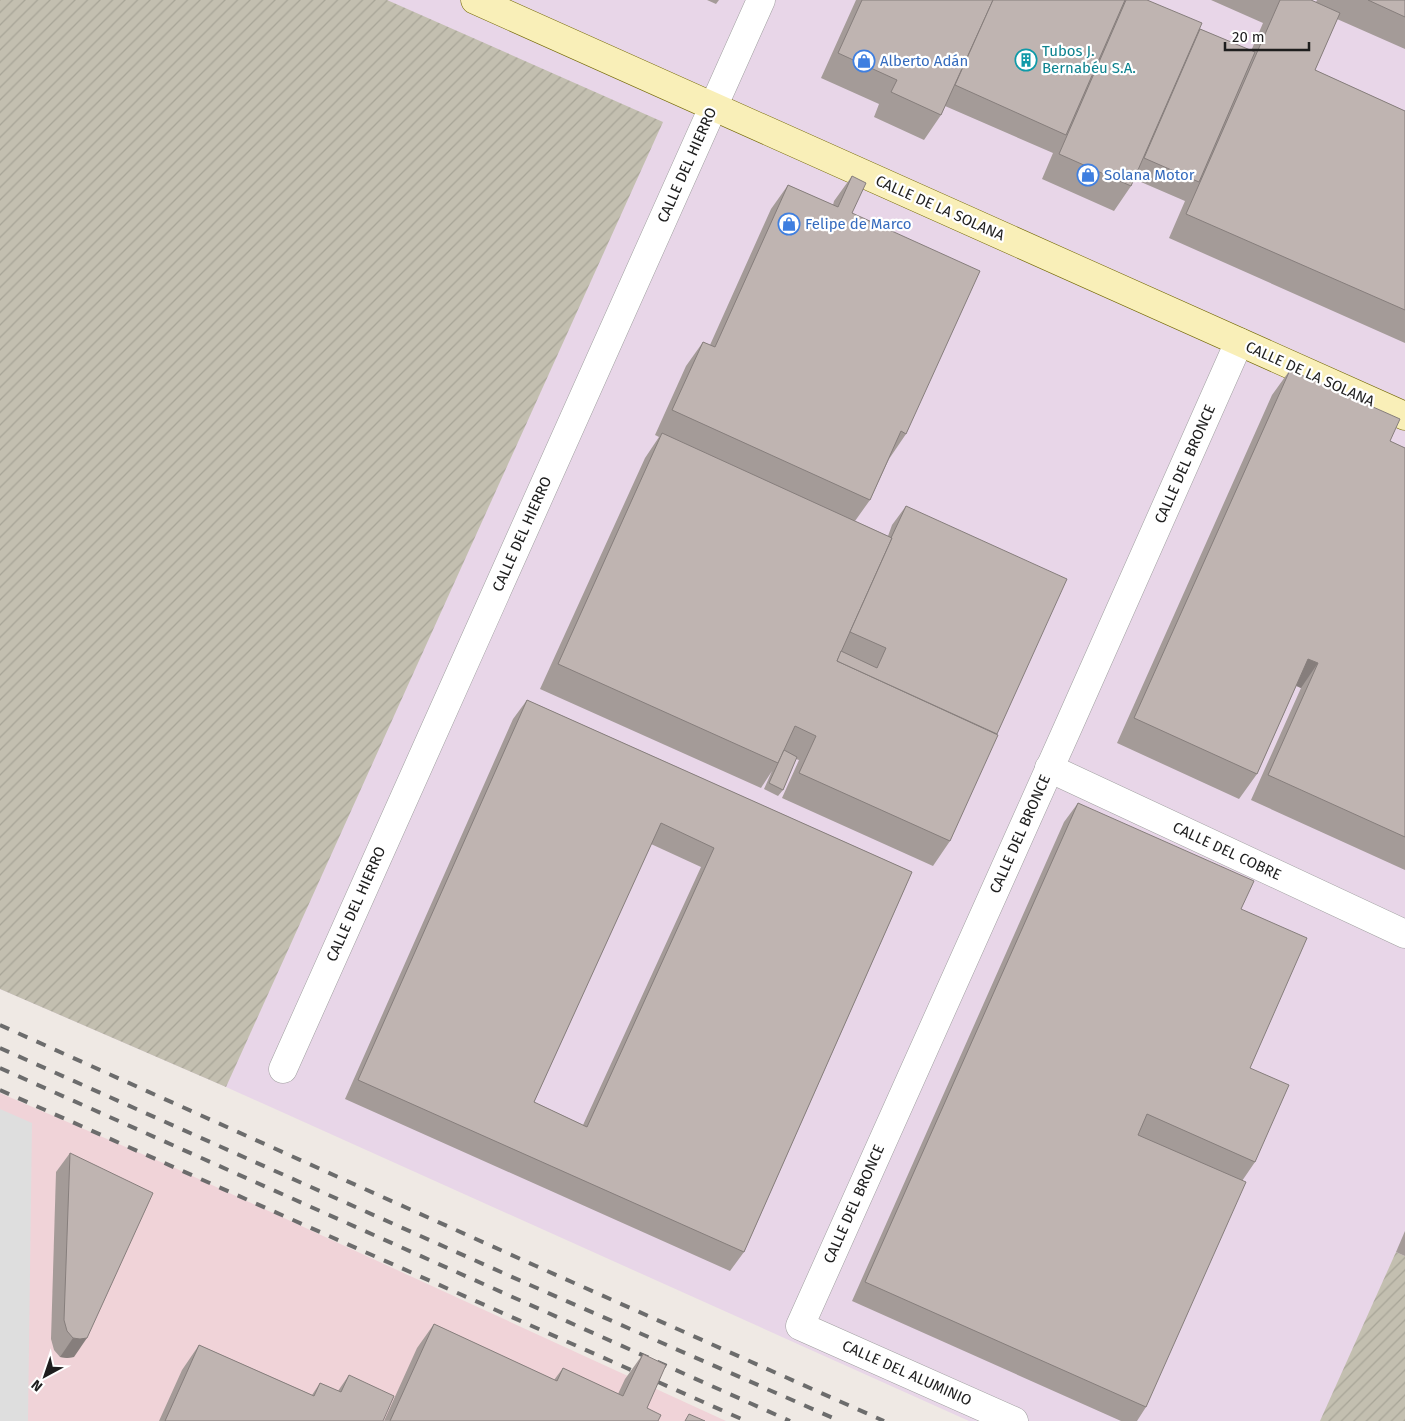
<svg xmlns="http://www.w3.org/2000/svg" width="1405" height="1421" font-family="'Fira Sans',sans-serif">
<defs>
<pattern id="construction-furrows" width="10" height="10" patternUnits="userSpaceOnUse" patternTransform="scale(1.25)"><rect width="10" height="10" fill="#c3bfb0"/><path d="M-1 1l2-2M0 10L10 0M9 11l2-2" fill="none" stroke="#a7a497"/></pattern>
</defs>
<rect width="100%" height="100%" fill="#efe9e4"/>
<!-- commercial -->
<path fill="#f0d3d8" d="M 0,1093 L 177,1169 L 726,1421 L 0,1421 Z"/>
<!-- industrial -->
<path fill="#e8d6e8" d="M 0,0 L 1405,0 L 1405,1421 L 969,1421 L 226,1087 L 0,989 Z"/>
<!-- construction -->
<g fill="url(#construction-furrows)">
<path d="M 0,0 L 387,0 L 663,122 L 226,1087 L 0,989 Z"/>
<path d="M 1396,1252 L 1405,1256 L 1405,1421 L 1320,1421 Z"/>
</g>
<!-- parking -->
<path fill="#dedede" d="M 0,1109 L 32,1123 L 28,1421 L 0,1421 Z"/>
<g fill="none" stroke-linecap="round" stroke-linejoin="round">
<!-- street casing -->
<g stroke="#9f9f9f" stroke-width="29">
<g id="street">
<path d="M 1049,768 L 1405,934"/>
<path d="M 283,1069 L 761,0"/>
<path d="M 1014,1421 L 800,1326 L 1069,725 L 1239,342"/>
</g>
</g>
<!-- secondary casing -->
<g stroke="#746a06" stroke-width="29">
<path id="secondary" d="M 475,0 L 1405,416"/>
</g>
<!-- street -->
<use href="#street" stroke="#fff" stroke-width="28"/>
<!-- secondary -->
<use href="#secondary" stroke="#f9efb8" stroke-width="28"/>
<!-- rail -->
<g stroke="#6c6c6c" stroke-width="4" stroke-dasharray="10 10" stroke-linecap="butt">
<path d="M 0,1025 L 536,1266 L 884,1421"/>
<path d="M 0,1048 L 530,1285 L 840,1421"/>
<path d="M 0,1068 L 790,1421"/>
<path d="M 0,1090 L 746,1421"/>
</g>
</g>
<!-- wall -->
<g fill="#a49b98" fill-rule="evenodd">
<path d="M 707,0 L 719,0 L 716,4 Z"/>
<path d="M 856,0 L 1147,0 L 1200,29 L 1251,51 L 1263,23 L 1211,0 L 1311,0 L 1316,2 L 1317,0 L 1405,0 L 1405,49 L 1337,19 L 1315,70 L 1405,111 L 1405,343 L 1169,238 L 1185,201 L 1134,179 L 1131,186 L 1114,211 L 1042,179 L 1053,153 L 945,106 L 941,115 L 924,140 L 874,117 L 879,104 L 821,78 Z"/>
<path d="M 852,176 L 852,213 L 906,434 L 889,459 L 870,500 L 855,521 L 888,536 L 892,525 L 906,506 L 997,734 L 950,841 L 933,866 L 782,798 L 799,760 L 796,759 L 783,790 L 778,796 L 764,789 L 772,771 L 761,788 L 540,689 L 645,458 L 659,437 L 655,435 L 686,366 L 703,342 L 710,345 L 771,209 L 788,185 L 833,205 L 834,201 Z"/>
<path d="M 1290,370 L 1390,441 L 1405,448 L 1405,870 L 1251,800 L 1301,688 L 1296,686 L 1257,774 L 1239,799 L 1117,743 L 1272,395 Z"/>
<path d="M 527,700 L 912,872 L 744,1252 L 730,1271 L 345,1099 L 513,719 ZM 651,844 L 701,867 L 583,1125 L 534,1102 Z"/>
<path d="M 1078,803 L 1241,909 L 1255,1162 L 1242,1181 L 1146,1407 L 1137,1421 L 1121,1421 L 852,1301 L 1064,822 Z"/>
<path d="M 70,1153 L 74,1357 L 67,1358 L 60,1357 L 54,1350 L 51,1339 L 56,1172 Z"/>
<path d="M 1405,1231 L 1405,1256 L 1396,1252 Z"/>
<path d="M 434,1324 L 554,1380 L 563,1368 L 618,1394 L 625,1379 L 643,1354 L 647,1408 L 658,1421 L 384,1421 L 417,1348 Z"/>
<path d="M 199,1345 L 312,1395 L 320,1383 L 338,1391 L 349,1375 L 383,1421 L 159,1421 L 182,1370 Z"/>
</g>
<!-- shaded-wall -->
<g fill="#867e7c">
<path d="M 1308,659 L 1318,663 L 1301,688 L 1291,683 Z"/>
<path d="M 73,1338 L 87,1338 L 74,1357 L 67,1358 L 60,1357 Z"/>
</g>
<!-- building -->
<g fill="#bfb4b1" stroke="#867e7c" fill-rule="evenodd">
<path d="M 862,0 L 993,0 L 941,115 L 891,92 L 897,80 L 838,53 Z"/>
<path d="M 993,0 L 1125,0 L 1066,135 L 955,85 Z"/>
<path d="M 1126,0 L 1147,0 L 1202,23 L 1131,186 L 1059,154 Z"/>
<path d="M 1280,0 L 1311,0 L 1340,13 L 1315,70 L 1405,111 L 1405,310 L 1186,214 Z"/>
<path d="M 1368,0 L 1405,0 L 1405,17 Z"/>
<path d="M 1200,29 L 1255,52 L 1199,182 L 1144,158 Z"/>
<path d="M 852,176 L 866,183 L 852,213 L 980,271 L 906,434 L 901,431 L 870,500 L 672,410 L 703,342 L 715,347 L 788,185 L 838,207 Z"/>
<path d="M 1290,370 L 1400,419 L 1390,441 L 1405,448 L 1405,837 L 1268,775 L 1318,663 L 1308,659 L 1257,774 L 1134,718 Z"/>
<path d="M 662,433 L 892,538 L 837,661 L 998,735 L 950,841 L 799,773 L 816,736 L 795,726 L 778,763 L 558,664 Z"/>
<path d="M 906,506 L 1067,579 L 997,734 L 837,661 L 841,651 L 877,668 L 886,648 L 850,632 L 892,538 L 891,538 Z"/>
<path d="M 527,700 L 912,872 L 744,1252 L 358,1080 ZM 661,823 L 714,848 L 587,1127 L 534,1102 Z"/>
<path d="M 784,750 L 797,757 L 783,790 L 769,783 Z"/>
<path d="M 1078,803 L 1254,881 L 1241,909 L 1307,938 L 1250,1068 L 1289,1085 L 1255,1162 L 1147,1114 L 1138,1135 L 1246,1182 L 1146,1407 L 865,1282 Z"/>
<path d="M 70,1153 L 153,1193 L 87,1338 L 80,1339 L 73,1338 L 67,1331 L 64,1320 Z"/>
<path d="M 434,1324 L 557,1381 L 563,1368 L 623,1396 L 643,1354 L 666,1365 L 647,1408 L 661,1415 L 658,1421 L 390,1421 Z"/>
<path d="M 199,1345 L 314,1396 L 320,1383 L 341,1392 L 349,1375 L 394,1396 L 383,1421 L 165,1421 Z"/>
<path d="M 689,1414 L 705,1421 L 685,1421 Z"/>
</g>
<!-- icons -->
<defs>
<g id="building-ring" transform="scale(1.125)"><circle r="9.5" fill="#fff" stroke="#0f9aa8" stroke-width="1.5"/><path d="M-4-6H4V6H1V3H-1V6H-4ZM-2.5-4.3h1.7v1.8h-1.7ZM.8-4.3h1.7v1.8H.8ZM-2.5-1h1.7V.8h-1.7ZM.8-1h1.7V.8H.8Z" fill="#0f9aa8"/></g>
<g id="shop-ring" transform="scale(1.125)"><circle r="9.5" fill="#fff" stroke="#3f7fe0" stroke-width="1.5"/><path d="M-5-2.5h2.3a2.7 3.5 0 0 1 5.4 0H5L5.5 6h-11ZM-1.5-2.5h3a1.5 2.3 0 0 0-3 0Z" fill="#3f7fe0"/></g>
</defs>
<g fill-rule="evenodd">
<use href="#building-ring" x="1026" y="60"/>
<use href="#shop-ring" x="864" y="61"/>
<use href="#shop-ring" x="1088" y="175"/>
<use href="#shop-ring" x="789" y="224"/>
</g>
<g text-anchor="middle" stroke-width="4.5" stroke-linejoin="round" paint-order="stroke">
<!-- culture labels -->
<g font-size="15" fill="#0d838f" stroke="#fff" text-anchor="start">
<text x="1042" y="56">Tubos J.<tspan x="1042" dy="17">Bernabéu S.A.</tspan></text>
</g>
<!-- shop labels -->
<g font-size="15" fill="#366cbe" stroke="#fff" text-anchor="start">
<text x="880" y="66">Alberto Adán</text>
<text x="1104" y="180">Solana Motor</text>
<text x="805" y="229">Felipe de Marco</text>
</g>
<!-- street labels -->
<g font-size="15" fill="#1e1e1e" stroke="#fff">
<text transform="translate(687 165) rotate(-66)" y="5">CALLE DEL HIERRO</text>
<text transform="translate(940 208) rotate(24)" y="5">CALLE DE LA SOLANA</text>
<text transform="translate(1310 374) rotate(24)" y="5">CALLE DE LA SOLANA</text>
<text transform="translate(1185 464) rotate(-66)" y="5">CALLE DEL BRONCE</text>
<text transform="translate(522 534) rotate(-66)" y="5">CALLE DEL HIERRO</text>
<text transform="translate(1020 834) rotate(-66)" y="5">CALLE DEL BRONCE</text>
<text transform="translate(1227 851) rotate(25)" y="5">CALLE DEL COBRE</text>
<text transform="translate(356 904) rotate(-66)" y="5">CALLE DEL HIERRO</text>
<text transform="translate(854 1204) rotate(-66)" y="5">CALLE DEL BRONCE</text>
<text transform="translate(907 1373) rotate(24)" y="5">CALLE DEL ALUMINIO</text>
</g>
</g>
<!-- north arrow -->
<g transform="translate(45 1376) rotate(220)" stroke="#ffffff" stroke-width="4" paint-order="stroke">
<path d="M0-4L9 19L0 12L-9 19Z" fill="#1e1e1e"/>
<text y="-8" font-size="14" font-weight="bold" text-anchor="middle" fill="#1e1e1e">N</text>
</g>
<!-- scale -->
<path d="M1225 42v8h84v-8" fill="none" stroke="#1e1e1e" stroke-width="2.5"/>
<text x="1232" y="42" font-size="15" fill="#1e1e1e" stroke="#ffffff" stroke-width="4" paint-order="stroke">20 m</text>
</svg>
